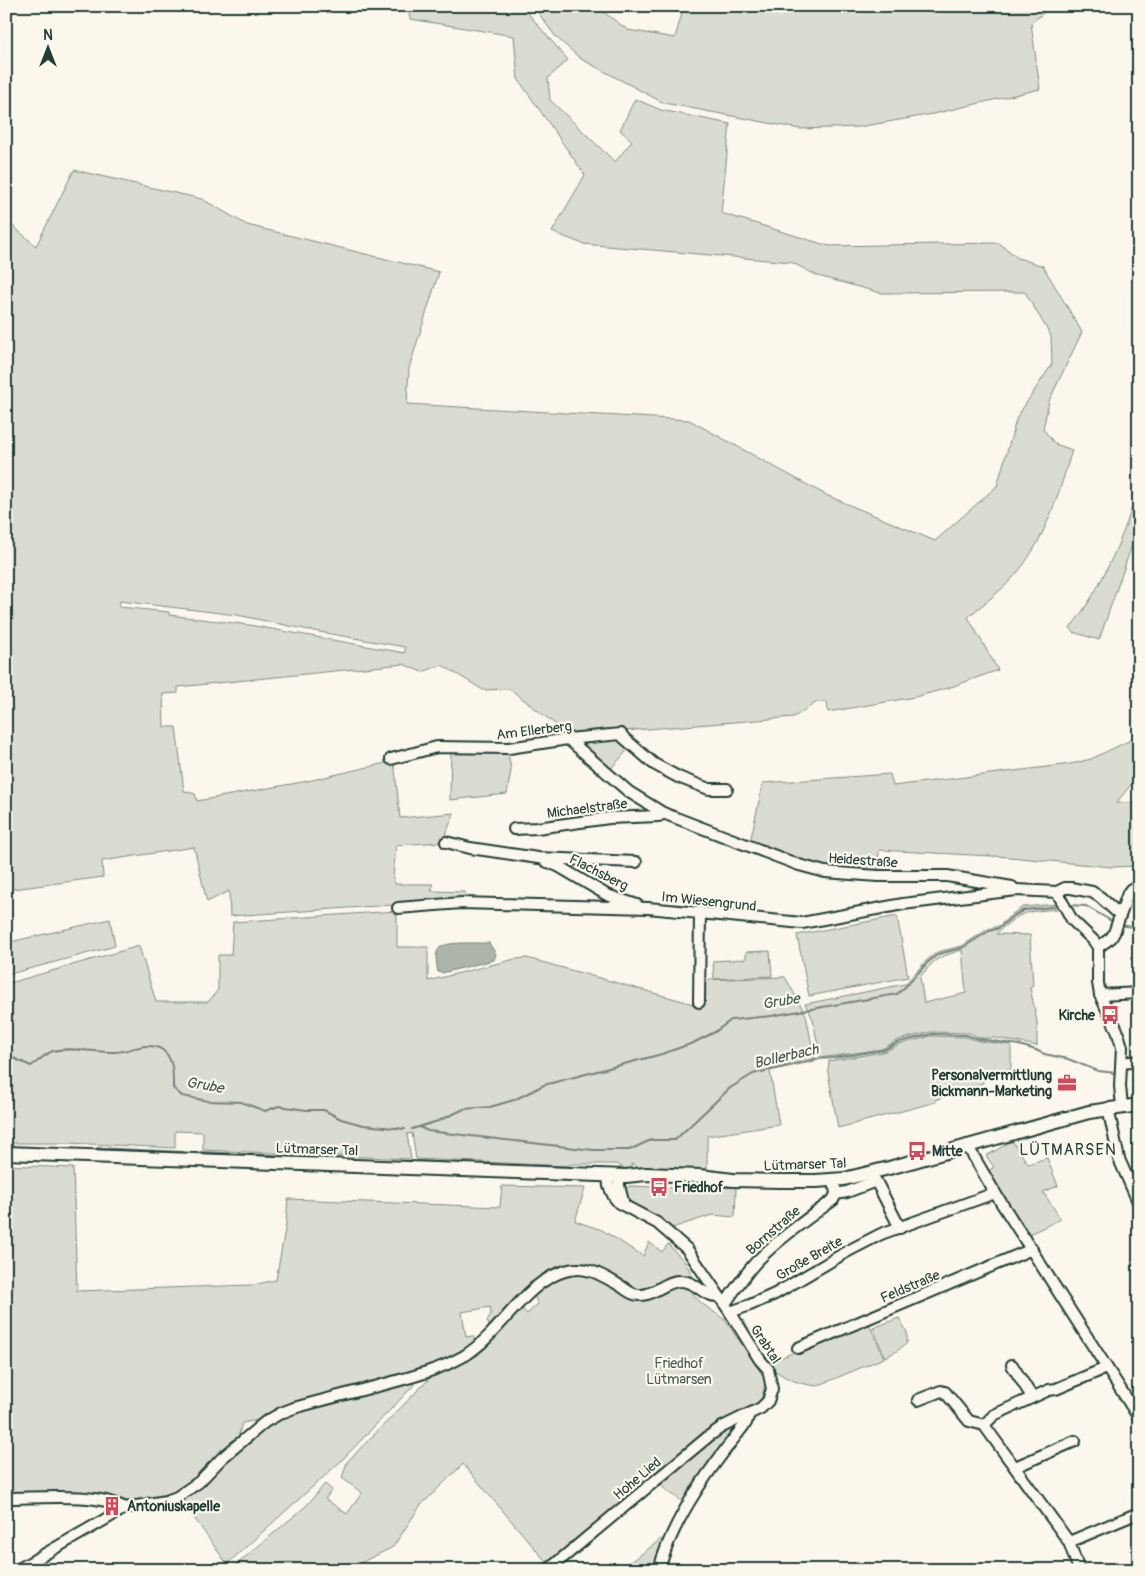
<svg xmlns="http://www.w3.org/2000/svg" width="1145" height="1576" font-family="Pangolin,sans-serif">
<rect width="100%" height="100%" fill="#fbf7ec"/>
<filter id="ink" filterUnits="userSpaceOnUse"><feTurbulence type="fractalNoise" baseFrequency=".02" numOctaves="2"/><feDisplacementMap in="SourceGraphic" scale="10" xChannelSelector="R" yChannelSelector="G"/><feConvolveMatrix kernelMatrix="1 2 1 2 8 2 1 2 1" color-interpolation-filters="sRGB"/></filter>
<g filter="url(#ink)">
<!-- green -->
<g fill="#dbdcd1" stroke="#7d8c82" fill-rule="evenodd">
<path d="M 408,6 L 524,6 L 531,17 L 568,60 L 548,78 L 550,100 L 615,162 L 632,141 L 620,130 L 635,99 L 661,110 L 730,124 L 721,213 L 829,246 L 999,243 L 1018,258 L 1043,266 L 1082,332 L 1049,401 L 1043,429 L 1055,444 L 1072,450 C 1059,493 1046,538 1017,573 C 1004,589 983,604 968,617 L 998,670 L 948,688 L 915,697 L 828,712 L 827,702 L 817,702 L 794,717 L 575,735 L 568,734 L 510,689 L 483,690 L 442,665 L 422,672 L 403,664 L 178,687 L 178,693 L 163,694 L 164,727 L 176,727 L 184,791 L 195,794 L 197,801 L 308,781 L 394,761 L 400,818 L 454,813 L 443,842 L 396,845 L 393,878 L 395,884 L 433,884 L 431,891 L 465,892 L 466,900 L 230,916 L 229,891 L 207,902 L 194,847 L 102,861 L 103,877 L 6,890 L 6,220 L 36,246 L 74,170 L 202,199 L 247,225 L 439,272 L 409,368 L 407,404 L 689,420 L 826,495 L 935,541 L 997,486 L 1017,417 L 1052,364 L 1051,336 L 1025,292 L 881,293 L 818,276 L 791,262 L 583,244 L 552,232 L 585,175 L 518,79 L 514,36 L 410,19 ZM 120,601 L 237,615 L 314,631 L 405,647 L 405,653 L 249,625 L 169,615 L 169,612 L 119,607 Z"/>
<path d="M 533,6 L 595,6 L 628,30 L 675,38 L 684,6 L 1052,6 L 1031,23 L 1040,89 L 933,114 L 859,127 L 800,129 L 664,103 L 581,59 L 556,37 Z"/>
<path d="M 1139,485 L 1139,525 L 1099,640 L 1073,632 L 1070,628 C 1101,591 1126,531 1139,485 Z"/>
<path d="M 1139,736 L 1139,775 L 1116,803 L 1139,803 L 1139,866 L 1111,867 L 1010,857 L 879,850 L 878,873 L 826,869 L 798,861 L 750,842 L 763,783 L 890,774 L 893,786 L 1071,764 L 1091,759 Z"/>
<path d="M 619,738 L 631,746 L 609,771 L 583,748 L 587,740 Z"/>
<path d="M 451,750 L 508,752 L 511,770 L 507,794 L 450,800 Z"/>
<path d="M 1057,904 L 1059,909 C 1025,912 1022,910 996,934 L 1030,935 L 1033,985 L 1030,987 L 1037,1022 L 1037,1046 L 996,1038 L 980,1038 L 970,1033 L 931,1032 L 898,1040 L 882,1049 L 820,1058 L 813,1019 L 805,1004 L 905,984 L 926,961 L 937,952 L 962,946 L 988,929 L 999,926 L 1012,914 L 1023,907 ZM 962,950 L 966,993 L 924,1003 L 920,977 C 937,957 937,958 962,950 Z"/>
<path d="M 397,911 L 397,947 L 428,947 L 428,981 L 515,959 L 527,958 L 697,1005 L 702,980 L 785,977 L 806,1015 L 815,1061 L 770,1071 L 779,1125 L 707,1136 L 707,1171 L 703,1170 L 702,1173 L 635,1169 L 635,1165 L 631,1164 L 631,1169 L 625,1169 L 617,1164 L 572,1164 L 567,1166 L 416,1159 L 412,1133 L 407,1134 L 411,1159 L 203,1150 L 203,1132 L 175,1131 L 175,1148 L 68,1143 L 6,1143 L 6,984 L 139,946 L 156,1002 L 208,1002 L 218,990 L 218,955 L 231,955 L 233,922 Z"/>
<path d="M 897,916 L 908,977 L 809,996 L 797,935 Z"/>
<path d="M 110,919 L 115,946 L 6,975 L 6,943 Z"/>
<path d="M 770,951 L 772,976 L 714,979 L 713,961 L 746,959 L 746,952 Z"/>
<path d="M 931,1036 L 965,1037 L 979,1041 L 1011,1045 L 1011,1070 L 1005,1070 L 1005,1076 L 984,1077 L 983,1083 L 935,1100 L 936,1102 L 838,1128 L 828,1072 L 829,1061 L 883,1052 L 900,1044 Z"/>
<path d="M 1012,1141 L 1028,1164 L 1047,1158 L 1058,1186 L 1043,1192 L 1061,1219 L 1027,1235 L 987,1172 L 994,1167 L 986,1156 Z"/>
<path d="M 6,1165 L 73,1168 L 77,1291 L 253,1285 L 276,1280 L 286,1224 L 288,1199 L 500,1207 L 502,1186 L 585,1188 L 575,1221 L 602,1230 L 643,1256 L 649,1242 L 662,1252 L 668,1244 L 685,1262 L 692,1275 L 689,1276 C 685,1276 678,1274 673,1275 C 660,1277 651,1291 636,1289 C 615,1277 585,1255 560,1266 C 549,1271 539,1278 529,1283 L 526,1294 L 491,1330 L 487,1321 L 491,1314 L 490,1307 L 462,1312 L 466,1337 L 473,1336 L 476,1343 L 443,1362 L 377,1383 L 281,1408 L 263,1419 L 242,1423 L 237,1441 L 194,1482 L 175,1494 L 132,1504 L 95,1493 L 6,1495 Z"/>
<path d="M 630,1186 L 697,1189 L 736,1187 L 735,1217 L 712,1215 L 672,1228 L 628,1203 L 623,1189 Z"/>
<path d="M 587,1273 L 634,1298 L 676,1286 L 685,1285 L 701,1303 L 725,1320 L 766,1380 L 761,1401 L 705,1433 L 548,1564 L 463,1464 L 420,1506 L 393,1547 L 346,1570 L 230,1570 L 306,1506 L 325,1484 L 332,1490 L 325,1499 L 347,1514 L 362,1493 L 342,1478 L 347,1462 L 431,1377 L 478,1355 L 477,1349 L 520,1306 L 527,1314 L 538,1304 L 533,1294 C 551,1277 562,1274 587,1273 Z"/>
<path d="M 899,1318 L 907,1332 L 907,1343 L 897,1351 L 885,1357 L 873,1328 Z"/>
<path d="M 868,1321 L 884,1358 L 817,1386 C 794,1383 784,1378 766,1364 Z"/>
<path d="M 412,1381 L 414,1385 L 340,1462 L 227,1564 L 180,1498 L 281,1414 L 317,1404 L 319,1408 Z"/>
<path d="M 741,1421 L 684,1503 L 657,1483 L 709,1440 Z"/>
<path d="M 661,1539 L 664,1542 L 653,1570 L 621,1570 Z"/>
</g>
<!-- water -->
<path fill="#adb4aa" stroke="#74847b" d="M 489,943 L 496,954 L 494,960 L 442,973 L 438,972 C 433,947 438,944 462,943 C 471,943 480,943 489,943 Z"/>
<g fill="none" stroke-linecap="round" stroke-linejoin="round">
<!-- stream -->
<g stroke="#74847b" stroke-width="2">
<path d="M 1068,905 L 1086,906 L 1113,922"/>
<path d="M 1120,925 L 1139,928"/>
<path d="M 6,1058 L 11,1057 L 31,1066 C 38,1062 46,1053 53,1051 C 69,1046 98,1053 116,1052 C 130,1051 148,1041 161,1049 C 174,1057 173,1074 173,1088 L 182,1096 L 208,1101 L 241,1102 L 265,1111 L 279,1106 L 306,1110 L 324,1110 L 341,1119 L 363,1125 L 405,1129"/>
<path d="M 419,1127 L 428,1131 L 593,1150 L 629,1150 L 651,1140 L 675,1140 L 730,1088 L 753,1074 L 815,1059 L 833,1058 L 883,1050 L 899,1042 L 932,1034 L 966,1035 L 979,1039 L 1019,1045 L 1036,1050 L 1044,1054 L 1068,1059 L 1098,1071 L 1116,1073"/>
<path d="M 412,1129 L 438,1121 L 464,1109 L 490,1107 L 514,1100 L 544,1085 L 662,1054 L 693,1043 L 715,1032 L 731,1020 L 771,1016 L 897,994 L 905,987 L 927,963 L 938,954 L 962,948 L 989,931 L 999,928 L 1013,916 L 1024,910 L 1061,906"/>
<path d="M 97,1148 L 183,1152"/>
<path d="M 200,1152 L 292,1156"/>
<path d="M 305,1157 L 409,1162"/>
<path d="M 417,1161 L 474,1164"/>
<path d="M 481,1164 L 525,1166"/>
<path d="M 298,1170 L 364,1173"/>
<path d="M 557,1570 L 619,1518"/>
</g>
<!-- minor casing -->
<g stroke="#1f3d34" stroke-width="14">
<g id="minor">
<path d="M 568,739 L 629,792 L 663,813 L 799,865 L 825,872 L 878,876 L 947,876 L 1012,887 L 1015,890"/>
<path d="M 391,759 L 437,747 L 509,748 L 568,739 L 621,734 L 624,738 L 654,764 L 678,777 L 709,789 L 727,789"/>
<path d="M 514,829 L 537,828 L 609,818 L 659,816 L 663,813"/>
<path d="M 446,842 L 470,848 L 538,858 L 636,862"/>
<path d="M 545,861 L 558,866 L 607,895 L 637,905"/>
<path d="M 1057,892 L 1072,920 L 1093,940 L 1098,947 L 1098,983 L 1100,995 L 1117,1030 L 1122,1047 L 1120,1086 L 1122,1106"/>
<path d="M 398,908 L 461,903 L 648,908 L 802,923 L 903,904 L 1016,890 L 1057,892 L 1065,888 L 1071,888 L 1092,892 L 1100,897 L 1120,915"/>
<path d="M 1098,947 L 1111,938 L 1114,933 L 1128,893 L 1131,889 L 1139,887"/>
<path d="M 1100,995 L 1139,993"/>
<path d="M 699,1002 L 700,912"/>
<path d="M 1122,1063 L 1139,1061"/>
<path d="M 1108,1108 L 1119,1159 L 1139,1204"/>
<path d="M 967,1145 L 995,1193 L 1139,1418"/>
<path d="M 619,1176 L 619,1186 L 624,1205"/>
<path d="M 836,1194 L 847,1192 L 876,1181 L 900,1228"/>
<path d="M 725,1304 C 735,1289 745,1274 757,1261 C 780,1238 807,1219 833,1200 L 836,1194 L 834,1180"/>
<path d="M 730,1312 L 750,1305 L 775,1294 L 848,1251 L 881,1234 L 995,1193"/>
<path d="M 798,1348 L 1032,1249"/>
<path d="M 1012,1365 L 1032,1397"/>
<path d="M 918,1400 L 941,1391 L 945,1392 L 969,1421 L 984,1425 L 1069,1542 L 1079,1570"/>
<path d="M 984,1425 L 994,1415 L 1049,1390 L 1056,1389 L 1106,1368"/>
<path d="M 1015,1467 L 1075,1441"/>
<path d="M 6,1498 C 40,1498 96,1492 125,1508"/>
<path d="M 1069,1542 L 1136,1514"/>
<path d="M 17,1570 L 125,1508 L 166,1501 L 177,1497 L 199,1482 L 222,1458 L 265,1422 L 281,1413 L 294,1408 C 322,1400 350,1393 378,1386 C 408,1378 437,1371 464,1356 C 502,1333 523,1283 565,1271 C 586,1264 603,1276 621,1286 C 625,1289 630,1293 634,1294 C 650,1300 665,1280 681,1281 C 696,1281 704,1297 718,1296"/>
<path d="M 548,1570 L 709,1436 L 722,1427 L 761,1408 L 768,1401 L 772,1389 L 768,1369 L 760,1360 L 730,1312 L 687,1249 L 657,1223 L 619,1203 L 614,1197 L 609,1186 L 608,1175"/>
<path d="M 659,1570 C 673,1517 712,1466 746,1423 L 749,1414"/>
</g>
</g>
<!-- major casing -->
<g stroke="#1f3d34" stroke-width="16">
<path id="major" d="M 6,1153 L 626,1176 L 646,1174 L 700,1176 L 733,1180 L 780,1181 L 816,1181 L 844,1179 L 889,1168 L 1089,1112 L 1139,1105"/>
</g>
<!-- minor -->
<use href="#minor" stroke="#fbf7ec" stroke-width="10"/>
<!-- major -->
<use href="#major" stroke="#fbf7ec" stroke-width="12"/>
</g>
</g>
<!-- icons -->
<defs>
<g id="bus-bare" transform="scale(1.5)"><path d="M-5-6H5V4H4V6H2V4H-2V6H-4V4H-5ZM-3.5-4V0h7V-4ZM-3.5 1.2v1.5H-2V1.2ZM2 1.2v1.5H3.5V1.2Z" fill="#d1495b" stroke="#fbf7ec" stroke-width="2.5" paint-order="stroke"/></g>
<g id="office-bare" transform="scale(1.5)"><path d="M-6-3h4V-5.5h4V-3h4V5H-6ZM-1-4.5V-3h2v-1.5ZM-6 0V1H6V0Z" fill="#d1495b" stroke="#fbf7ec" stroke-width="2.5" paint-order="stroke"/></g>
<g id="building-bare" transform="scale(1.5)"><path d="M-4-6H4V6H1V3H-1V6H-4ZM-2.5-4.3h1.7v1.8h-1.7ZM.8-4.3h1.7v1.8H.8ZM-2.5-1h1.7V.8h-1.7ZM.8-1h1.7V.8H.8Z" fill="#d1495b" stroke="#fbf7ec" stroke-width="2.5" paint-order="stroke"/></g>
</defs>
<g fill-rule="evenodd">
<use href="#bus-bare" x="1110" y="1015"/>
<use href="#office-bare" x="1067" y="1083"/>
<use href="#bus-bare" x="917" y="1151"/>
<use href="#bus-bare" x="659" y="1187"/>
<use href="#building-bare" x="112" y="1506"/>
</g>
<g text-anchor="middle" stroke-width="4.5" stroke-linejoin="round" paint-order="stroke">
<!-- street labels -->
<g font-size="14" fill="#1f3d34" stroke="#fbf7ec">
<text transform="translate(534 730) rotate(-7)" y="5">Am Ellerberg</text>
<text transform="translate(587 808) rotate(-7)" y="5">Michaelstraße</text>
<text transform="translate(863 860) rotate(4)" y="5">Heidestraße</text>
<text transform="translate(599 872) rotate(27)" y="5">Flachsberg</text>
<text transform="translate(709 901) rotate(6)" y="5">Im Wiesengrund</text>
<text transform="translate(317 1149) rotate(2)" y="5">Lütmarser Tal</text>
<text transform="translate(805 1164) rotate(-2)" y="5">Lütmarser Tal</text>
<text transform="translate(773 1230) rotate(-41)" y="5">Bornstraße</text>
<text transform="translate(809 1258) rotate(-30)" y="5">Große Breite</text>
<text transform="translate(910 1286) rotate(-23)" y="5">Feldstraße</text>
<text transform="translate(766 1344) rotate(57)" y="5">Grabtal</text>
<text transform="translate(637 1478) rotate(-40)" y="5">Hohe Lied</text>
</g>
<!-- poi labels -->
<g font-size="14" font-weight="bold" fill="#1f3d34" stroke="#fbf7ec" text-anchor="start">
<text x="1095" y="1020" text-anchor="end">Kirche</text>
<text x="1052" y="1080" text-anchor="end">Personalvermittlung<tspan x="1052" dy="16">Bickmann-Marketing</tspan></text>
<text x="932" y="1156">Mitte</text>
<text x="674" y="1192">Friedhof</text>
<text x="127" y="1511">Antoniuskapelle</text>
</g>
<!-- park labels -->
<g font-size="14" fill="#455d53" stroke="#fbf7ec">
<text x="679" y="1368">Friedhof<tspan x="679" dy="16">Lütmarsen</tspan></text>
</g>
<!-- water labels -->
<g font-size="15" font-style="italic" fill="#425b52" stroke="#fbf7ec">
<text transform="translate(781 1001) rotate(-9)" y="5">Grube</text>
<text transform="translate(786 1056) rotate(-13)" y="5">Bollerbach</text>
<text transform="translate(205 1085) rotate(10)" y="5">Grube</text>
</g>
<!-- quarter labels -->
<g font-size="16" letter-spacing="1" fill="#1f3d34" stroke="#fbf7ec">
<text x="1068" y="1155">LÜTMARSEN</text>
</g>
</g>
<!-- margin -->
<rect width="1145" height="1576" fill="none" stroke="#fbf7ec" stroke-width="25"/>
<rect x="12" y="12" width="1120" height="1551" fill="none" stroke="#1f3d34" stroke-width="2" filter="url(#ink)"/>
<!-- north arrow -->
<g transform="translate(48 48)" stroke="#fbf7ec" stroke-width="4" paint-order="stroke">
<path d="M0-4L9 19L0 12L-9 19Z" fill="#1f3d34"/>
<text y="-8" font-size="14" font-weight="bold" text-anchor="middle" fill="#1f3d34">N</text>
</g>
</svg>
